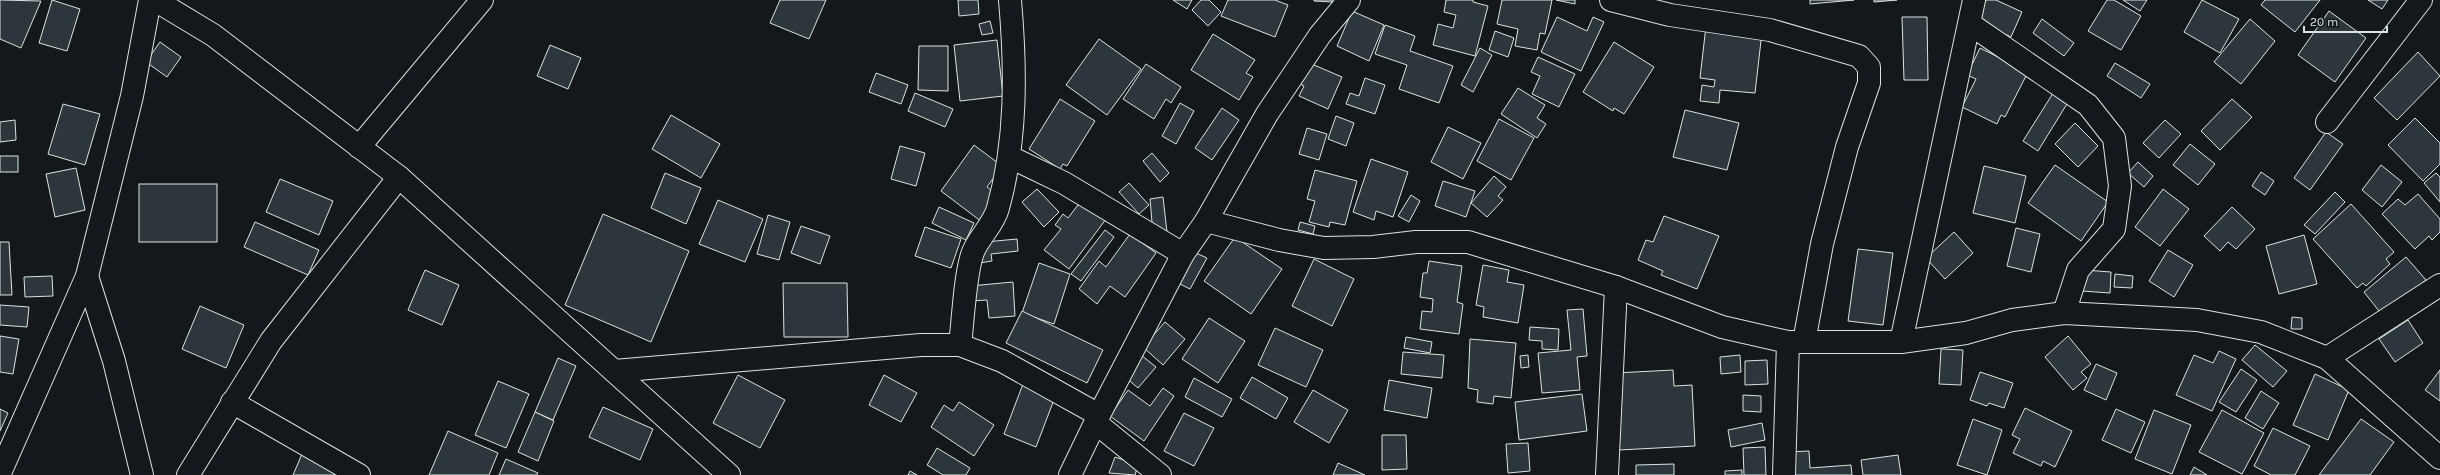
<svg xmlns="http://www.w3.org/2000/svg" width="2440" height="475" font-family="Karla,sans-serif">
<rect width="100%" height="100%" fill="#14181c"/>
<!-- building -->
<g fill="#2c363c" stroke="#d8e6dc">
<path d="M 0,0 L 41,1 L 21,48 L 0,39 Z"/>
<path d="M 52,0 L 80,9 L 67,51 L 39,43 Z"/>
<path d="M 780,0 L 826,0 L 809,39 L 770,23 Z"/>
<path d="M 958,0 L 978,0 L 979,14 L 959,16 Z"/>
<path d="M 1173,0 L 1192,0 L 1187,9 Z"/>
<path d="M 1201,0 L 1209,0 L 1221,12 L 1208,26 L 1192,10 Z"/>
<path d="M 1228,0 L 1275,0 L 1288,5 L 1275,37 L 1221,16 Z"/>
<path d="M 1314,0 L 1332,0 L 1332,2 L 1314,1 Z"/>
<path d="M 1446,0 L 1473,0 L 1473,2 L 1488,6 L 1475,56 L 1433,45 L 1438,24 L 1453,28 L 1456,15 L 1444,12 Z"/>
<path d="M 1502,0 L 1552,0 L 1545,34 L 1540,33 L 1537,50 L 1515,46 L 1518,29 L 1497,24 Z"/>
<path d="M 1556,0 L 1575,0 L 1575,4 Z"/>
<path d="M 1810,0 L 1854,0 L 1810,4 Z"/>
<path d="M 1874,0 L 1897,0 L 1874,2 Z"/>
<path d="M 1986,0 L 1996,0 L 2022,12 L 2011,37 L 1977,21 Z"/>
<path d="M 2107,0 L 2114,0 L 2141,16 L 2121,50 L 2088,31 Z"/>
<path d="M 2123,0 L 2147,0 L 2140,11 Z"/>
<path d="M 2202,0 L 2239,19 L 2220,53 L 2184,32 Z"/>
<path d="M 2265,0 L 2320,0 L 2295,32 L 2261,5 Z"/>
<path d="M 2368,0 L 2388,0 L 2382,9 Z"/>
<path d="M 1352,11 L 1384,25 L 1369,61 L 1337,46 Z"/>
<path d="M 2329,11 L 2366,38 L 2335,82 L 2298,55 Z"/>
<path d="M 1557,17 L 1587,31 L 1593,17 L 1604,22 L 1581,71 L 1541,52 Z"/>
<path d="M 1902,17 L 1927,17 L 1928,80 L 1904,80 Z"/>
<path d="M 2042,19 L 2074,43 L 2064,56 L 2033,33 Z"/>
<path d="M 2250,19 L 2275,41 L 2241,84 L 2214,62 Z"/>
<path d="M 990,21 L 993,33 L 982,35 L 979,24 Z"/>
<path d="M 1385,25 L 1415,36 L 1410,51 L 1453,66 L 1439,103 L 1399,89 L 1407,65 L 1375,54 Z"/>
<path d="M 1706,26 L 1762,32 L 1755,93 L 1720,90 L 1719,103 L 1700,101 L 1702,85 L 1714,87 L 1715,80 L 1700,78 Z"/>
<path d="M 1495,31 L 1514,38 L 1508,57 L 1489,50 Z"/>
<path d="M 1213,34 L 1255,60 L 1246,73 L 1253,77 L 1239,100 L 1191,70 Z"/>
<path d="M 1099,39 L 1141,69 L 1107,115 L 1066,85 Z"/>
<path d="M 997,40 L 1003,96 L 960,101 L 954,45 Z"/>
<path d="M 160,42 L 181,57 L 167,77 L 146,62 Z"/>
<path d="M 1614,42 L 1654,67 L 1624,114 L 1614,108 L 1613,111 L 1583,92 Z"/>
<path d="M 550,45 L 581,58 L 568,89 L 537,76 Z"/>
<path d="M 919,46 L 948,46 L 948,91 L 918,90 Z"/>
<path d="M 1480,48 L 1492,55 L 1473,92 L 1461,85 Z"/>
<path d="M 1980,48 L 2028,72 L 2005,117 L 2001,115 L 1997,124 L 1962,107 L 1976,79 L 1967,75 Z"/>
<path d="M 2418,52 L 2440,76 L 2397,120 L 2374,98 Z"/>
<path d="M 1538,57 L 1575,74 L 1559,107 L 1532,94 L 1540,76 L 1531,72 Z"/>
<path d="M 1307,62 L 1342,77 L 1328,109 L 1299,96 L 1304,86 L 1298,83 Z"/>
<path d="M 2115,63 L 2150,84 L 2141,98 L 2107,76 Z"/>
<path d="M 1146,64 L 1181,87 L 1171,103 L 1166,99 L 1154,119 L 1123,99 Z"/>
<path d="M 876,73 L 908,85 L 901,104 L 869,92 Z"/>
<path d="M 1365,78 L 1385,85 L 1375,114 L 1346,104 L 1350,93 L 1359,96 Z"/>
<path d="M 1518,88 L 1545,105 L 1537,118 L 1546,124 L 1537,138 L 1501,114 Z"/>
<path d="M 2055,90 L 2070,99 L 2038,151 L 2023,141 Z"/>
<path d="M 915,93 L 953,109 L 945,127 L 908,111 Z"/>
<path d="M 1060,99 L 1095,121 L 1067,166 L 1063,164 L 1060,169 L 1029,149 Z"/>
<path d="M 2232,99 L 2252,117 L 2220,150 L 2201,131 Z"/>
<path d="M 1180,103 L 1194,111 L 1176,144 L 1162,136 Z"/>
<path d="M 63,104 L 100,114 L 85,165 L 48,154 Z"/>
<path d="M 1222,108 L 1239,120 L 1212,160 L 1195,148 Z"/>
<path d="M 1685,110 L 1739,123 L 1727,170 L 1673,157 Z"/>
<path d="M 671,115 L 720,144 L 701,178 L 652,149 Z"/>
<path d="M 1336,116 L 1354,123 L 1346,146 L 1328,139 Z"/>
<path d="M 2415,118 L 2440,143 L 2440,164 L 2423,181 L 2388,145 Z"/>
<path d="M 1499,119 L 1534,138 L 1511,180 L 1477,161 Z"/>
<path d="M 15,120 L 16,140 L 0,142 L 0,122 Z"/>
<path d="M 2165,120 L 2181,134 L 2159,158 L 2143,143 Z"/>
<path d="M 2075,123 L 2098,146 L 2078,167 L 2055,144 Z"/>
<path d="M 1448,127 L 1481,143 L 1463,179 L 1431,162 Z"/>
<path d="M 1307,128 L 1327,134 L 1319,160 L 1299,154 Z"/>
<path d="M 2326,132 L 2343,144 L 2310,190 L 2294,178 Z"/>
<path d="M 2190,144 L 2215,164 L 2198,185 L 2173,165 Z"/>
<path d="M 974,145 L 1002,166 L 987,187 L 1000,197 L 982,222 L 941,191 Z"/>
<path d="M 900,146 L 925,153 L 916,186 L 891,179 Z"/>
<path d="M 1152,153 L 1169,173 L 1160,182 L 1143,161 Z"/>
<rect x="0" y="156" width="18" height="16"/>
<path d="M 1371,159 L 1408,172 L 1393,217 L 1376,211 L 1374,220 L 1353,212 Z"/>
<path d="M 2138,162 L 2153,176 L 2144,187 L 2128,173 Z"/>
<path d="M 2055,165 L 2108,202 L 2081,241 L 2028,203 Z"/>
<path d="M 2381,165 L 2402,182 L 2382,207 L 2362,190 Z"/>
<path d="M 1984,166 L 2026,176 L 2015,223 L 1973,213 Z"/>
<path d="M 76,168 L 85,210 L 55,217 L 46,174 Z"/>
<path d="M 1315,170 L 1357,181 L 1345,225 L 1330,222 L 1329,227 L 1309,222 L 1315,201 L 1307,199 Z"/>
<path d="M 2261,172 L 2274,181 L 2265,195 L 2252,186 Z"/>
<path d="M 665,173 L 701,188 L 686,224 L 651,208 Z"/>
<path d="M 2436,173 L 2440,177 L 2440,202 L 2424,183 Z"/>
<path d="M 1494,176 L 1506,187 L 1498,196 L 1503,200 L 1487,217 L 1471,203 Z"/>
<path d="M 280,179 L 333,201 L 319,235 L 266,212 Z"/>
<path d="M 1443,181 L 1475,191 L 1466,217 L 1435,206 Z"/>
<path d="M 1129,183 L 1149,205 L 1139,214 L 1119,192 Z"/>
<rect x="139" y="184" width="78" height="58"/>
<path d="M 1037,189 L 1059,212 L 1044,227 L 1022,202 Z"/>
<path d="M 2163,189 L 2189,209 L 2160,246 L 2135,227 Z"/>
<path d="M 2335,192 L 2345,202 L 2315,234 L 2304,225 Z"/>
<path d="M 2418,194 L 2440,219 L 2440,232 L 2432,240 L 2429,236 L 2415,249 L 2382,214 L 2398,199 L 2405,205 Z"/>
<path d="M 1411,195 L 1420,201 L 1409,222 L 1398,216 Z"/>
<path d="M 1163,197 L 1167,232 L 1153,234 L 1150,199 Z"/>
<path d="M 718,200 L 763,219 L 745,262 L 699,244 Z"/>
<path d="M 1081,201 L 1106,219 L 1069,269 L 1044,250 L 1061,229 L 1055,225 L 1063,214 L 1068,218 Z"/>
<path d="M 2351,204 L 2394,252 L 2386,259 L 2390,264 L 2366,286 L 2363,283 L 2357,288 L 2313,239 Z"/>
<path d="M 939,207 L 974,223 L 966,240 L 932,223 Z"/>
<path d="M 2232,207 L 2255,229 L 2236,249 L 2228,242 L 2220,251 L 2204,236 Z"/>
<path d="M 603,214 L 689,251 L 651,342 L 565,305 Z"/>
<path d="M 768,215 L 790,222 L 779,260 L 757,254 Z"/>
<path d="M 1664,216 L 1719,236 L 1697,289 L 1661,275 L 1663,271 L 1638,260 L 1646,240 L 1653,242 Z"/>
<path d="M 255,222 L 319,250 L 308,275 L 244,247 Z"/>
<path d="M 1300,222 L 1315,226 L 1313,234 L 1298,230 Z"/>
<path d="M 801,226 L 830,236 L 820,264 L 791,253 Z"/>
<path d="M 925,227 L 961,239 L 951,268 L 915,256 Z"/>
<path d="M 2016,228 L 2040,234 L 2031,272 L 2007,266 Z"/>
<path d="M 1105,230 L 1114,237 L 1081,281 L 1071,274 Z"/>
<path d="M 1954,232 L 1973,253 L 1945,279 L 1926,258 Z"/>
<path d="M 1130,234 L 1156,253 L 1125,297 L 1110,286 L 1097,304 L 1079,289 L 1099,261 L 1106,267 Z"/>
<path d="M 2304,235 L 2317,284 L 2279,294 L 2266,246 Z"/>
<path d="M 1235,237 L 1282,269 L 1251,314 L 1204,281 Z"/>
<path d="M 1017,239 L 1018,251 L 991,254 L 992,261 L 980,263 L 979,250 L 985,242 Z"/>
<path d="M 0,242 L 9,242 L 12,295 L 0,295 Z"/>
<path d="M 1858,249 L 1893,253 L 1883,325 L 1848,321 Z"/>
<path d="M 2168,250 L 2193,265 L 2174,297 L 2149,281 Z"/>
<path d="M 1196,253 L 1207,258 L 1190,289 L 1180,284 Z"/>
<path d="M 2406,257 L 2426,280 L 2383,316 L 2364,292 Z"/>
<path d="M 1314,259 L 1354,279 L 1332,326 L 1292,306 Z"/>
<path d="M 1429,261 L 1462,266 L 1457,302 L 1463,304 L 1459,334 L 1420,329 L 1422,311 L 1432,312 L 1433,299 L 1420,297 L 1423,273 L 1427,273 Z"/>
<path d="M 1039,263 L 1070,274 L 1054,324 L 1022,313 Z"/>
<path d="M 1483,265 L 1509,270 L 1507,282 L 1524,285 L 1518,323 L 1483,317 L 1484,307 L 1476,305 Z"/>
<path d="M 425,270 L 459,285 L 442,325 L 408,310 Z"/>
<path d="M 2084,270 L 2111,272 L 2110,293 L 2082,291 Z"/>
<path d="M 2115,274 L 2133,276 L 2132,288 L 2114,287 Z"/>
<path d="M 52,276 L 53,296 L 25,297 L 24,277 Z"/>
<path d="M 1013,282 L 1015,316 L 989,318 L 987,300 L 971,301 L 970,286 Z"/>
<path d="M 783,283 L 847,283 L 848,337 L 784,337 Z"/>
<path d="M 0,305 L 29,307 L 27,327 L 0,325 Z"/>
<path d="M 200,306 L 244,325 L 226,368 L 182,349 Z"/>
<path d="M 1583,309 L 1587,356 L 1577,357 L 1580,390 L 1542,393 L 1538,353 L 1571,350 L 1567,310 Z"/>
<path d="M 1022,311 L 1103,350 L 1087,383 L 1006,343 Z"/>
<path d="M 2292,317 L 2302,318 L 2302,329 L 2291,329 Z"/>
<path d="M 1209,318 L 1245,341 L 1218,383 L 1182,359 Z"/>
<path d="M 2408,320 L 2423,343 L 2395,362 L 2379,339 Z"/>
<path d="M 1165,322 L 1185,339 L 1163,365 L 1143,347 Z"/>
<path d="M 1530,327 L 1559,329 L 1558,350 L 1542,349 L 1542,341 L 1529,340 Z"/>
<path d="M 1275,328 L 1323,350 L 1306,387 L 1258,365 Z"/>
<path d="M 0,336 L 19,339 L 13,374 L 0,372 Z"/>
<path d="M 2068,336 L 2091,364 L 2081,372 L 2087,378 L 2073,390 L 2045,357 Z"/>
<path d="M 1406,337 L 1432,342 L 1430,353 L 1404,348 Z"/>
<path d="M 1470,339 L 1516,343 L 1511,398 L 1494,396 L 1493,404 L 1477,402 L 1478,390 L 1468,388 Z"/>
<path d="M 2255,345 L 2287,371 L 2273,387 L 2242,360 Z"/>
<path d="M 1941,349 L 1963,350 L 1961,385 L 1939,384 Z"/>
<path d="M 2219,351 L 2236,359 L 2212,411 L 2176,395 L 2194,355 L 2213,363 Z"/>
<path d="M 1403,352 L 1444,355 L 1442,378 L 1401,374 Z"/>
<path d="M 1141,355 L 1156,367 L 1138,388 L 1124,376 Z"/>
<path d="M 1528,355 L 1529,367 L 1521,368 L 1520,356 Z"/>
<path d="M 1740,355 L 1741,372 L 1721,374 L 1720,357 Z"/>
<path d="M 558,358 L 576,366 L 553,420 L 535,412 Z"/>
<path d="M 1767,360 L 1768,384 L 1745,385 L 1745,361 Z"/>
<path d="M 2096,364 L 2117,373 L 2106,400 L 2084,390 Z"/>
<path d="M 2241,369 L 2257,380 L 2236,412 L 2219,402 Z"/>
<path d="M 1673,370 L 1674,386 L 1692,385 L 1695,446 L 1619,450 L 1615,373 Z"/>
<path d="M 2440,370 L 2440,401 L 2425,390 Z"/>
<path d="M 1980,372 L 2013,383 L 2004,408 L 1989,403 L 1987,406 L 1970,400 Z"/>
<path d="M 2315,374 L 2349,390 L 2328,440 L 2293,425 Z"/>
<path d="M 738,375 L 785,400 L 760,448 L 713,423 Z"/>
<path d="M 884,375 L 917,393 L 901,422 L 869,405 Z"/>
<path d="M 1252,377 L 1288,398 L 1276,419 L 1240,398 Z"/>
<path d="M 1194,378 L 1232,399 L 1222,417 L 1185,397 Z"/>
<path d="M 1389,380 L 1432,388 L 1427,418 L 1384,410 Z"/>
<path d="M 498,381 L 529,394 L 506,448 L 475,435 Z"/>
<path d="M 1023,384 L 1055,397 L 1036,447 L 1004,434 Z"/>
<path d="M 1163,388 L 1174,396 L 1144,441 L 1110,416 L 1128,390 L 1150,406 Z"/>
<path d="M 1313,390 L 1348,410 L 1329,443 L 1294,422 Z"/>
<path d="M 2261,391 L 2279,403 L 2263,429 L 2245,418 Z"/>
<path d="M 1582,394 L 1587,431 L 1519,440 L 1515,402 Z"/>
<path d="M 1743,395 L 1761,396 L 1761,412 L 1743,411 Z"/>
<path d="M 959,402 L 994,425 L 974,456 L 931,427 L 944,405 L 953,411 Z"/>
<path d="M 603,407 L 653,429 L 640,460 L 589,437 Z"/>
<path d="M 2025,408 L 2072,431 L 2055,467 L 2043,461 L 2041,466 L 2013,453 L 2020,439 L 2012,435 Z"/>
<path d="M 0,409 L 8,413 L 0,431 Z"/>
<path d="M 2116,409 L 2145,422 L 2131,453 L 2102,440 Z"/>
<path d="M 2154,410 L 2191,425 L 2172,474 L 2135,459 Z"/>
<path d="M 2222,410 L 2264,433 L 2242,474 L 2199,452 Z"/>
<path d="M 535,412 L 554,421 L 538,461 L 518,452 Z"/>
<path d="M 1184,413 L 1214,428 L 1194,466 L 1164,451 Z"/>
<path d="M 1973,419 L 2002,430 L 1987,475 L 1957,465 Z"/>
<path d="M 2361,419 L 2394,442 L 2370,475 L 2319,475 Z"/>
<path d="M 1762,423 L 1765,440 L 1731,447 L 1728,430 Z"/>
<path d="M 2273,428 L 2310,446 L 2295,475 L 2271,475 L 2254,466 Z"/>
<path d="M 448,431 L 498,453 L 489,475 L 429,475 Z"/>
<path d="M 1382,435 L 1406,435 L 1407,469 L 1382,470 Z"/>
<path d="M 1528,443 L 1530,471 L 1508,473 L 1506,444 Z"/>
<path d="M 1765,447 L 1766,475 L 1744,475 L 1743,448 Z"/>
<path d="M 937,448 L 970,468 L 966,475 L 943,475 L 927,465 Z"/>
<path d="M 1809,451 L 1810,468 L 1851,465 L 1852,475 L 1789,475 L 1788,452 Z"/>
<path d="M 302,454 L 352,475 L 293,475 Z"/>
<path d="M 1898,455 L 1901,475 L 1863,475 L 1861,460 Z"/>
<path d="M 1115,457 L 1138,465 L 1135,475 L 1109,473 Z"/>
<path d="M 506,459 L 538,473 L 537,475 L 499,475 Z"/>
<path d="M 1338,463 L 1365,475 L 1333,475 Z"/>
<path d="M 1674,464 L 1674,475 L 1636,475 L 1636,465 Z"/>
<path d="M 2194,467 L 2207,475 L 2190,475 Z"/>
<path d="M 1742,470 L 1742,475 L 1725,475 L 1725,471 Z"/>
<path d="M 910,471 L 917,475 L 908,475 Z"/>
</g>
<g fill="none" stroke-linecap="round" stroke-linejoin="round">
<!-- street casing -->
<g stroke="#d8e6dc" stroke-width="24">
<g id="street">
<path d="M 1611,0 L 1670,15 L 1770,30 L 1859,56 L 1869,67 L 1869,83 L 1847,147 L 1822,244 L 1804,342"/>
<path d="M 1970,24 L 2088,105 L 2114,138 L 2120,186 L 2114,229 L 2078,270 L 2064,313"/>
<path d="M 2327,122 L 2421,0"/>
<path d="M 359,147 L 482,0"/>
<path d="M 1010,157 L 1064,183 L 1183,254"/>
<path d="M 1206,221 L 1279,240 L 1324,248 L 1373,247 L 1416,242 L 1468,242 L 1616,287 L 1722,327 L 1788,342 L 1901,342 L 1966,333 L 2012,320 L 2064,313 L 2197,320 L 2261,332 L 2327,358 L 2440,458"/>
<path d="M 87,276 L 114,361 L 142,475"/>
<path d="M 1901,342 L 1974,0"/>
<path d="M 960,345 C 963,321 965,273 973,252 C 979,237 994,224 998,208 C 1017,140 1016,69 1010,0"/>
<path d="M 2327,358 L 2440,285"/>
<path d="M 614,371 L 921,345 L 960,345 L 1002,361 L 1099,415"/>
<path d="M 232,402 L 359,475"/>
<path d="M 1096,423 L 1160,475"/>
<path d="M 0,473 L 87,276 L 132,96 L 150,0"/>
<path d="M 188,475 L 271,341 L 399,177"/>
<path d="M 1070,475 L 1099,415 L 1183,254 L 1206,221 L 1267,114 L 1320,35 L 1349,0"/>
<path d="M 1607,475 L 1616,287"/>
<path d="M 1784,475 L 1788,342"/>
</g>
</g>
<!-- secondary casing -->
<g stroke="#d8e6dc" stroke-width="24">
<path id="secondary" d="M 155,0 L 213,35 L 399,177 L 729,475"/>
</g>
<!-- street -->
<use href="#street" stroke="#14181c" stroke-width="22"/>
<!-- secondary -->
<use href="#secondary" stroke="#14181c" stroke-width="22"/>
</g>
<!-- scale -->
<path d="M2304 26v6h83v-6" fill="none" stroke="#d8e6dc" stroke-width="2"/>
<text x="2310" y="26" font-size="12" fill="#d8e6dc" stroke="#14181c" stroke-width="3" paint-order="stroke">20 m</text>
</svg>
